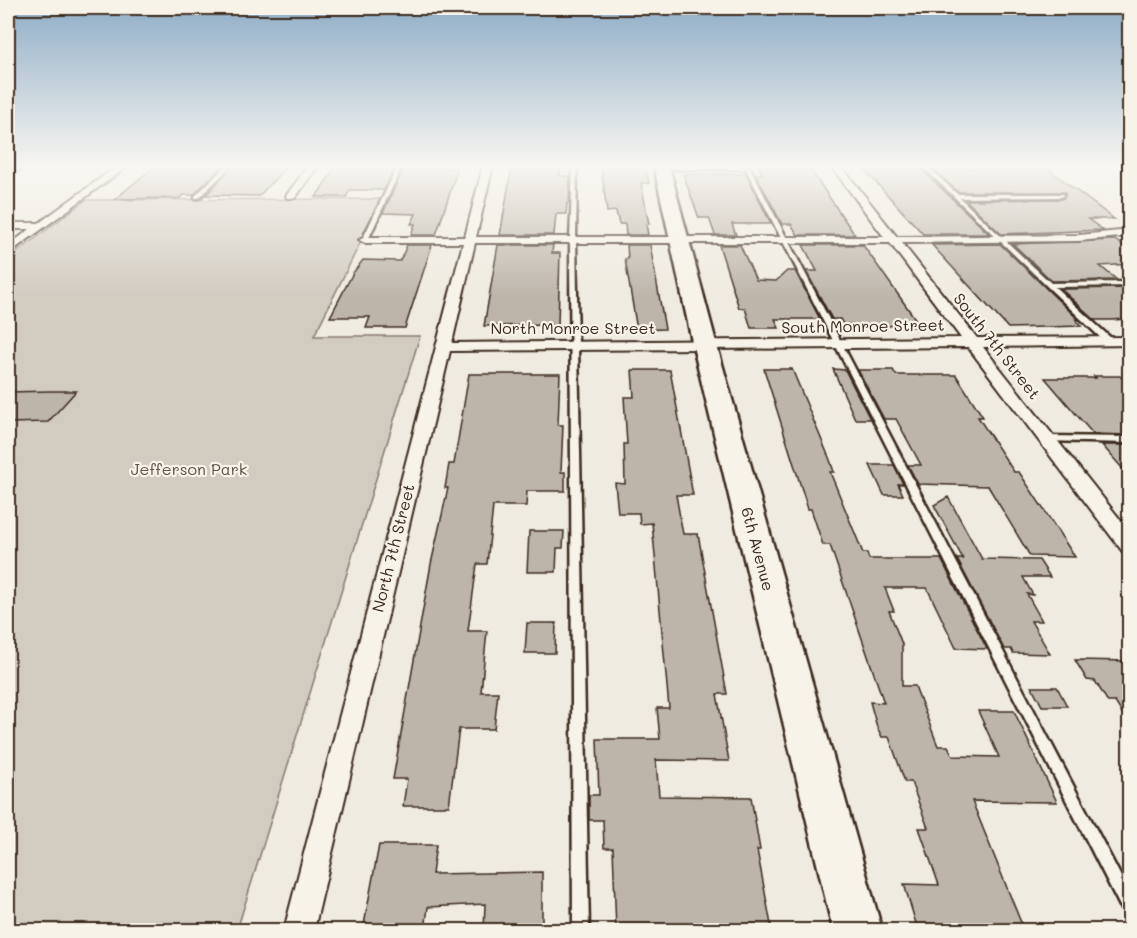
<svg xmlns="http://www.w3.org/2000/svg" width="1137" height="938" font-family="Mali,sans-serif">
<rect width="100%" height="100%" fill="#efebe0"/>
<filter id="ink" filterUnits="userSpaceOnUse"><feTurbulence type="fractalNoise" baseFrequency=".0167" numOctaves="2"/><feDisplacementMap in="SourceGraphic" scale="12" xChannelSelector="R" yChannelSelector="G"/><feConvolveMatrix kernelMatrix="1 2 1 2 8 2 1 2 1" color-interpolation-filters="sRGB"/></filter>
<g filter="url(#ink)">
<!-- green -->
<path fill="#d1cbc0" stroke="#867a6f" stroke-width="1.5" d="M 382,199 L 314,336 L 420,336 L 237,930 L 8,930 L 8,259 L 86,200 Z"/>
<!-- building -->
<g fill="#bdb5aa" stroke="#3b2a1e" stroke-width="1.5">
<path d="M 155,166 L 223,166 L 193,195 L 184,195 L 180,198 L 115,199 Z"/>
<path d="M 233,166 L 287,166 L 259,196 L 206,195 Z"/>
<path d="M 336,166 L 387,166 L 386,168 L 394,168 L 384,190 L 350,190 L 346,197 L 316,197 Z"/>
<path d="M 512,166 L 560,167 L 560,176 L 570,176 L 569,203 L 567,203 L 566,214 L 556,214 L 554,235 L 500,235 Z"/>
<path d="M 601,166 L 645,166 L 649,183 L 641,183 L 649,224 L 646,224 L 648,235 L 626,235 L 625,224 L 619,224 L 616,211 L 607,212 Z"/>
<path d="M 758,166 L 808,166 L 855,235 L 798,235 L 791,224 L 782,224 L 756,174 L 763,174 Z"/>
<path d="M 862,167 L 919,167 L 989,234 L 923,234 Z"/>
<path d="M 404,168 L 458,168 L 436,235 L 411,235 L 415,224 L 411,224 L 416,214 L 383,213 Z"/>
<path d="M 932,168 L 1048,169 L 1114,219 L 1088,219 L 1103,230 L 1001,234 L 966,200 L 1061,199 L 1065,196 L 1065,192 L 958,192 Z"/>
<path d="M 683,174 L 746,174 L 771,224 L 732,224 L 736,235 L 715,235 L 709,218 L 699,218 Z"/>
<path d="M 1115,240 L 1130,250 L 1130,264 L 1100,266 L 1117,280 L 1052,281 L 1013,244 Z"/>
<path d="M 1000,244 L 1079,320 L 1076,320 L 1081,326 L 1008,328 L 932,245 Z"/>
<path d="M 407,245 L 432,245 L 405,328 L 366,328 L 370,317 L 330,317 L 353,273 L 363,260 L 400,261 Z"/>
<path d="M 498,245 L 553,245 L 552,253 L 560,253 L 558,325 L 484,326 Z"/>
<path d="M 627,245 L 650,245 L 665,329 L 637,330 L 625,259 L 628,259 Z"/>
<path d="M 719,245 L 740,245 L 756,280 L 776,281 L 787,271 L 795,271 L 820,319 L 775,319 L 779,328 L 751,328 L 745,308 L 739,308 Z"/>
<path d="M 803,245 L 863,245 L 921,327 L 843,324 L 840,319 L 832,319 L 806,271 L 817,271 Z"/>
<path d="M 1127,288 L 1130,290 L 1130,319 L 1110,320 L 1095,320 L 1061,289 Z"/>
<path d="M 764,369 L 792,369 L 830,460 L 834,472 L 830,472 L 863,553 L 867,553 L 869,559 L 941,559 L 987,649 L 956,648 L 927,588 L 885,588 L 894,611 L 889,611 L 902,644 L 902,686 L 915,686 L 938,746 L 948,746 L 953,756 L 999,757 L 978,711 L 1014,711 L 1057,802 L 972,801 L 1024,930 L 918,930 L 904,884 L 939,885 L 919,828 L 928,828 L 911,782 L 905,782 L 889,737 L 882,737 L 877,727 L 870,702 L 884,703 L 830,545 L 823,545 L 811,509 L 808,509 Z"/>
<path d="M 833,369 L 845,370 L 870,419 L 855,419 Z"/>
<path d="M 632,370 L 670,370 L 693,495 L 676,495 L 683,534 L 698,534 L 727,694 L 717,694 L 729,761 L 656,760 L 659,796 L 751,797 L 760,850 L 757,850 L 772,930 L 616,930 L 613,848 L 604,848 L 603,820 L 589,820 L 589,795 L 599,795 L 597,739 L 660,739 L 657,708 L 669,708 L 652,523 L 640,524 L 639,513 L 618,513 L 615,483 L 625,484 L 624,444 L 627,444 L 624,397 L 634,397 Z"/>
<path d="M 858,370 L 893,370 L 896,375 L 956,375 L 983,417 L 978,417 L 1014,472 L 1019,472 L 1075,557 L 1030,556 L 988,486 L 918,484 L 908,465 L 921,465 L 896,419 L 884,419 Z"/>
<path d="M 469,374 L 560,374 L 558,425 L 563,425 L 561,472 L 565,472 L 565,491 L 527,491 L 526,506 L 493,506 L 487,564 L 477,564 L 468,631 L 487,631 L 481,692 L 498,692 L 494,729 L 459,729 L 449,806 L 403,806 L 407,779 L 393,779 L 431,564 L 448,488 L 445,488 L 449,464 L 454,464 Z"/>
<path d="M 1094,376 L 1120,376 L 1130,386 L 1130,435 L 1093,434 L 1045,378 L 1096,378 Z"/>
<path d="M 51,391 L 76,391 L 48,422 L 8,423 L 8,392 Z"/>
<path d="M 1102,445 L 1130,445 L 1130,477 Z"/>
<path d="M 870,465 L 894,465 L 903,484 L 898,484 L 903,495 L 884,495 Z"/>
<path d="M 948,497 L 982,559 L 1039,560 L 1050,577 L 1023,577 L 1033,595 L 1027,594 L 1042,621 L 1031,621 L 1050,654 L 1013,653 L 1011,649 L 1004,649 L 957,559 L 963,559 L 934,505 Z"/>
<path d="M 529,531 L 564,531 L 563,548 L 557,548 L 556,572 L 527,572 Z"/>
<path d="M 527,623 L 556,623 L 555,653 L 525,653 Z"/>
<path d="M 1075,660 L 1130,661 L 1130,726 L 1115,702 L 1108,702 L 1095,681 L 1087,680 Z"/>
<path d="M 1032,687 L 1057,687 L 1067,706 L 1042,706 Z"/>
<path d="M 379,845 L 436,845 L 432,874 L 542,872 L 542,930 L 484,930 L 485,904 L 428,907 L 425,930 L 363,930 Z"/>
</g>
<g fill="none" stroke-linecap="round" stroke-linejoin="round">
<!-- lane casing -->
<g stroke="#3b2a1e" stroke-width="5">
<g id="lane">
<path d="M 20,166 L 25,166 L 8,177 L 8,174 Z"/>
<path d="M 226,166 L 231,166 L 199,198 L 195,198 L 195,196 Z"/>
<path d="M 398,166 L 402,166 L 368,240 L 363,241 L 362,240 Z"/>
<path d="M 573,166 L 577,166 L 576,239 L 589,930 L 573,930 L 570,239 Z"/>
<path d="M 749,166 L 1130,894 L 1130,918 L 1125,916 L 746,169 L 662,169 L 660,168 L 662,167 Z"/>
<path d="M 922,166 L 927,166 L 957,194 L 1063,194 L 1063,196 L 1061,197 L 960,198 L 1051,283 L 1130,282 L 1130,286 L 1055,287 L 1112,339 L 1112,343 L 1106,343 Z"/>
<path d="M 1046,436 L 1130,437 L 1130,443 L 1043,441 L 1042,439 L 1043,437 Z"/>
</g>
</g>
<!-- street casing -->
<g stroke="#3b2a1e" stroke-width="4">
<g id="street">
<path d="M 117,166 L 128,166 L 8,254 L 8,246 L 30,229 L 8,229 L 8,223 L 39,223 Z"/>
<path d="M 308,166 L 318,166 L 295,198 L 287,198 L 286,196 Z"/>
<path d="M 483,166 L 493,166 L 476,237 L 884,237 L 831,166 L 841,166 L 897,237 L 1079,235 L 1130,230 L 1130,236 L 1079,241 L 902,243 L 977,338 L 1130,337 L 1130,345 L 983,347 L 1130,532 L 1130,554 L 1123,552 L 968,347 L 450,351 L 314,930 L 284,930 L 463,243 L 365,243 L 359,240 L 365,237 L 465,237 ZM 475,243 L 890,243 L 961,338 L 452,343 Z"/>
</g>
</g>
<!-- primary casing -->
<g stroke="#3b2a1e" stroke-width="5">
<path id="primary" d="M 654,166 L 669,166 L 717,346 L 882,930 L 833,930 L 693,346 Z"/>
</g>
<!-- lane -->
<use href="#lane" fill="#f7f3e8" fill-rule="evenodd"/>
<!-- street -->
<use href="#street" fill="#f7f3e8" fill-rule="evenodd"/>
<!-- primary -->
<use href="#primary" fill="#f7f3e8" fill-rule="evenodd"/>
</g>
</g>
<!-- sky -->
<linearGradient id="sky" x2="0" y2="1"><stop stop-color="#8fadc7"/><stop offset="0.56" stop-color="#f8f6f1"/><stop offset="1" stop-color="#f8f6f1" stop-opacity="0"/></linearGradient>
<rect width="1137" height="297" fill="url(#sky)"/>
<g text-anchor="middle" stroke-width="4.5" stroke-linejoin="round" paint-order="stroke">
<!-- street labels -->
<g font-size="16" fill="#3b2a1e" stroke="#f7f3e8">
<text transform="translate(863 326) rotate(-1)" y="6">South Monroe Street</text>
<text x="573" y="334">North Monroe Street</text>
<text transform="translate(997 346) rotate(52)" y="6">South 7th Street</text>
<text transform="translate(393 548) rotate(-76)" y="6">North 7th Street</text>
<text transform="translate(758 549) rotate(75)" y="6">6th Avenue</text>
</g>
<!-- park labels -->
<g font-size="16" fill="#605246" stroke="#f7f3e8">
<text x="189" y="475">Jefferson Park</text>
</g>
</g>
<!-- margin -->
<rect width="1137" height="938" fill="none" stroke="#f7f3e8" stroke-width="30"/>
<rect x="15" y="15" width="1107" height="908" fill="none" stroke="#3b2a1e" stroke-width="2" filter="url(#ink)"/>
</svg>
